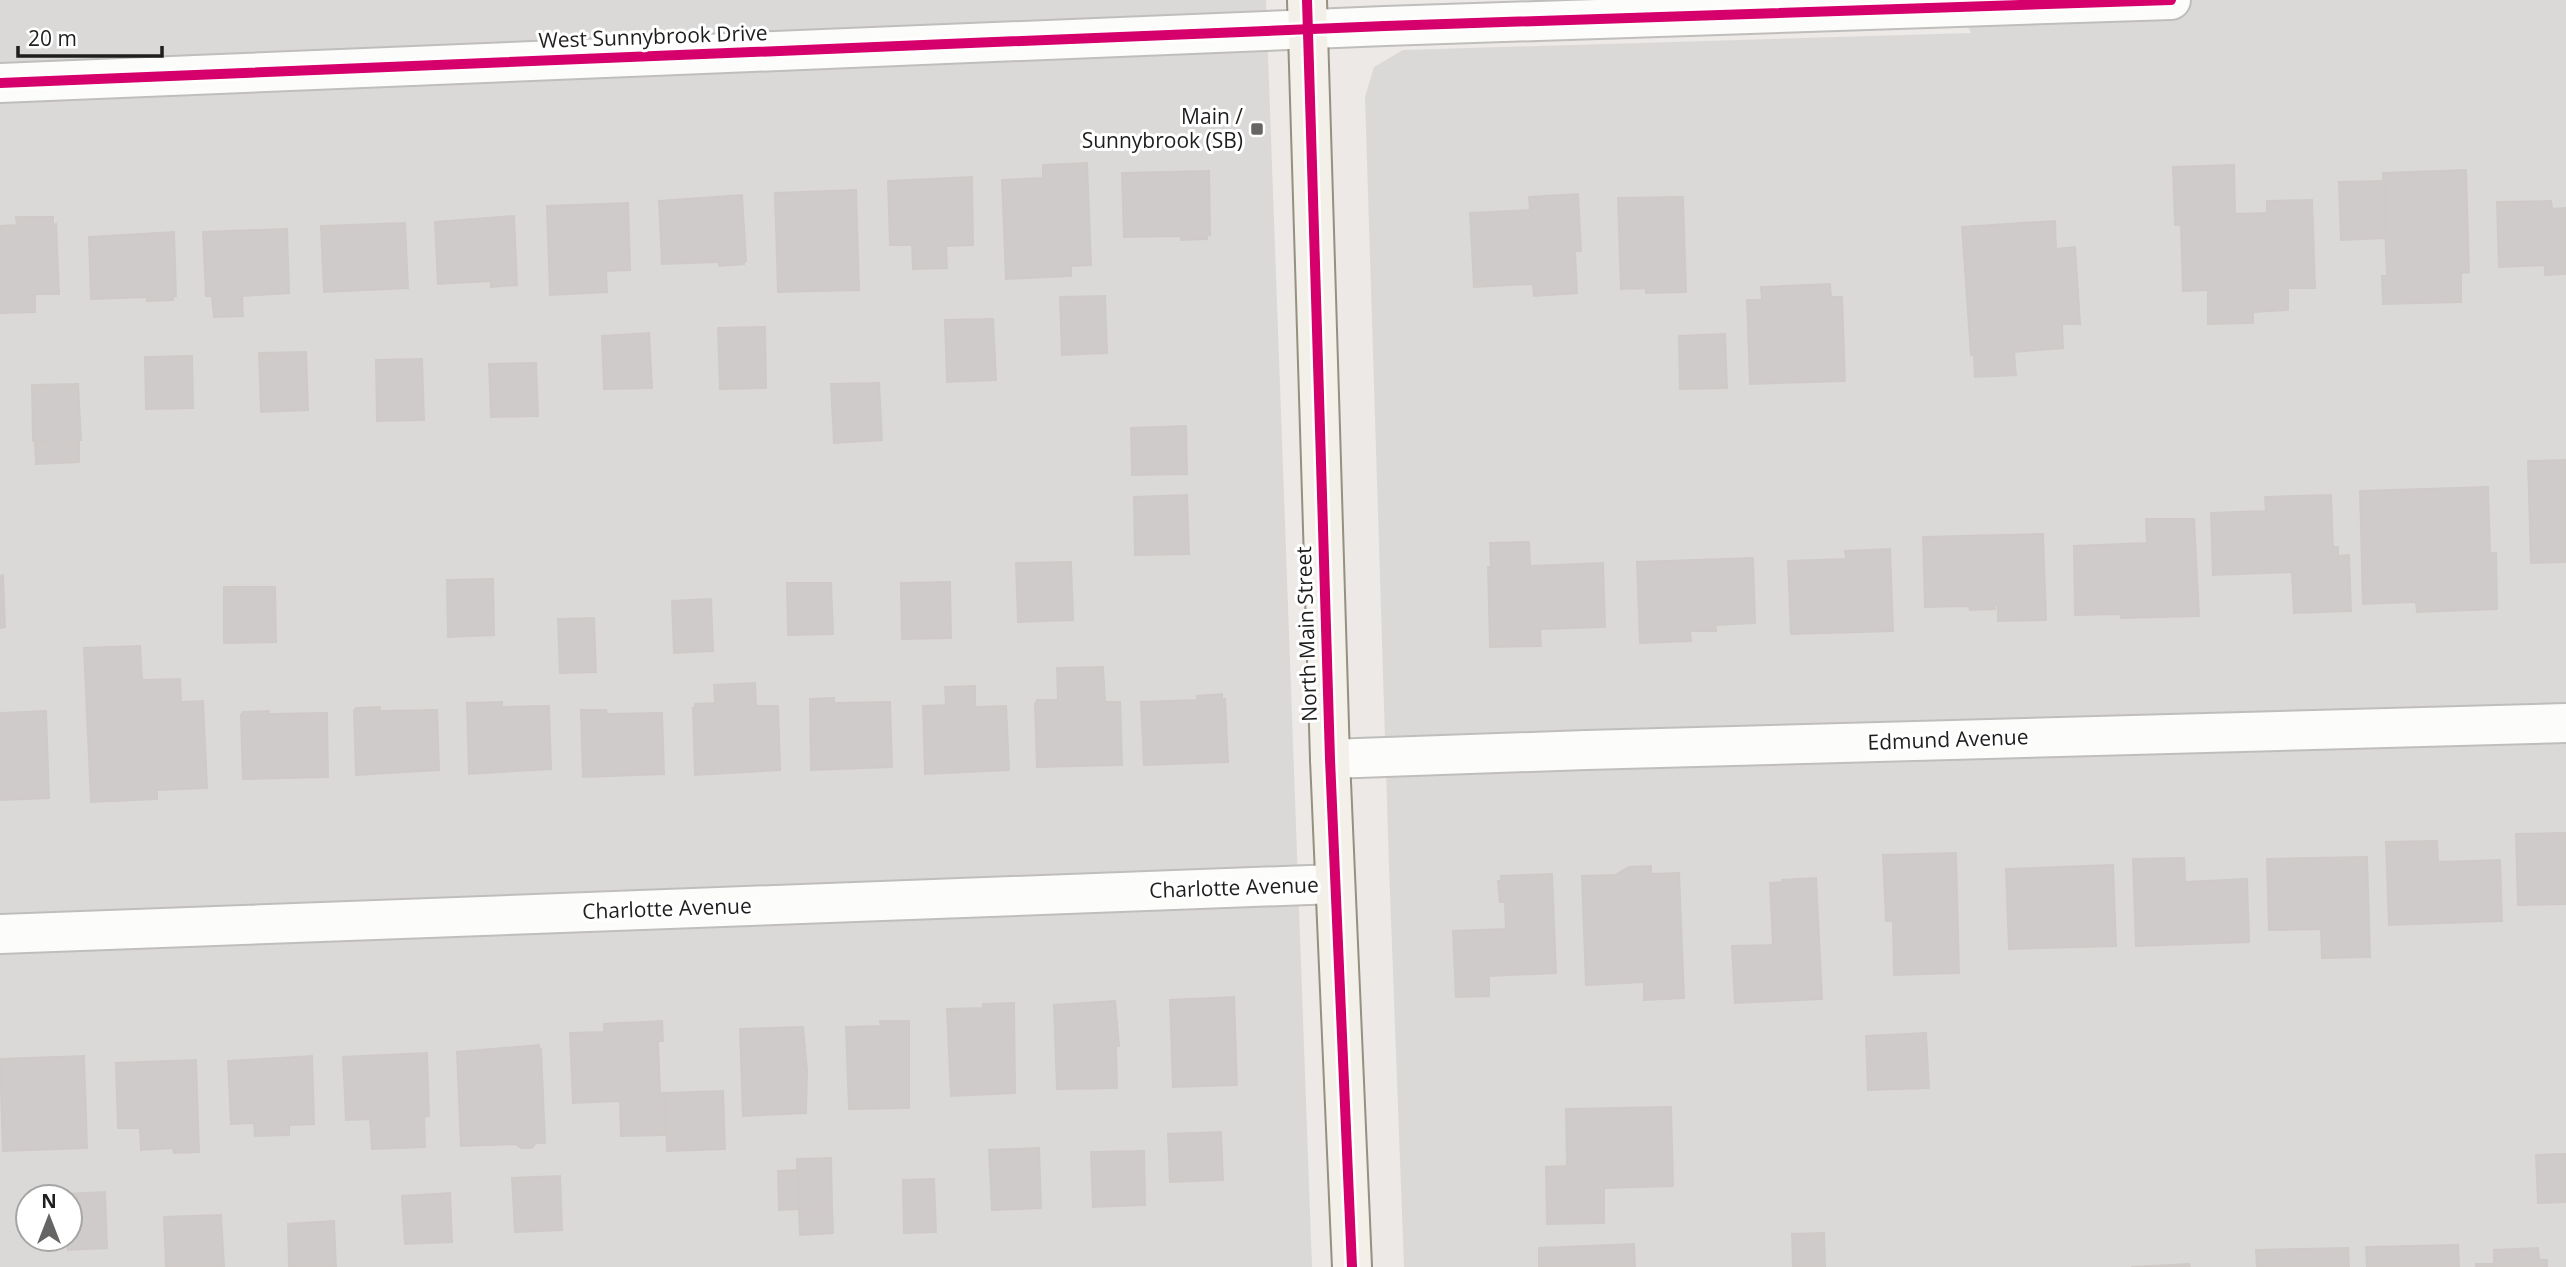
<svg xmlns="http://www.w3.org/2000/svg" width="2566" height="1267" font-family="'Open Sans',sans-serif">
<rect width="100%" height="100%" fill="#ece9e7"/>
<!-- residential -->
<g fill="#dbd9d8" fill-rule="evenodd">
<path d="M 0,0 L 1266,0 L 1312,1267 L 0,1267 ZM 28,1197 L 70,1197 L 70,1239 L 28,1239 Z"/>
<path d="M 1955,0 L 2566,0 L 2566,1267 L 1404,1267 L 1389,866 L 1365,97 L 1374,67 L 1403,50 L 1971,33 Z"/>
</g>
<!-- building -->
<g fill="#cfcbca" stroke="#cfcac8" stroke-width="2">
<path d="M 1087,163 L 1091,265 L 1071,266 L 1071,276 L 1006,279 L 1002,180 L 1043,178 L 1043,165 Z"/>
<path d="M 2234,165 L 2235,214 L 2267,213 L 2267,201 L 2312,200 L 2315,288 L 2288,288 L 2288,310 L 2253,312 L 2253,323 L 2208,324 L 2208,290 L 2183,291 L 2181,225 L 2175,225 L 2173,167 Z"/>
<path d="M 2466,170 L 2469,272 L 2461,273 L 2461,302 L 2383,304 L 2382,276 L 2387,276 L 2383,173 Z"/>
<path d="M 1209,171 L 1210,235 L 1207,235 L 1207,239 L 1181,240 L 1181,236 L 1124,237 L 1122,173 Z"/>
<path d="M 972,177 L 973,245 L 946,246 L 947,268 L 913,269 L 912,245 L 890,245 L 888,181 Z"/>
<path d="M 2384,181 L 2386,238 L 2341,240 L 2339,182 Z"/>
<path d="M 856,190 L 859,290 L 778,292 L 775,193 Z"/>
<path d="M 1578,194 L 1581,251 L 1575,251 L 1577,293 L 1534,296 L 1533,284 L 1474,287 L 1470,213 L 1530,210 L 1529,197 Z"/>
<path d="M 742,195 L 746,261 L 744,261 L 744,264 L 719,266 L 719,262 L 662,264 L 659,201 Z"/>
<path d="M 1683,197 L 1686,292 L 1646,293 L 1646,288 L 1621,289 L 1618,198 Z"/>
<path d="M 2551,201 L 2552,209 L 2566,208 L 2566,274 L 2545,275 L 2545,265 L 2499,267 L 2497,202 Z"/>
<path d="M 628,203 L 630,270 L 606,271 L 607,292 L 550,295 L 547,206 Z"/>
<path d="M 514,216 L 517,285 L 491,287 L 491,281 L 438,284 L 435,222 Z"/>
<path d="M 16,217 L 53,217 L 53,225 L 56,224 L 59,294 L 35,294 L 35,312 L 0,313 L 0,226 L 17,225 Z"/>
<path d="M 2055,221 L 2056,249 L 2075,247 L 2080,324 L 2062,324 L 2063,348 L 2014,352 L 2016,375 L 1975,377 L 1974,355 L 1971,355 L 1962,227 Z"/>
<path d="M 405,223 L 408,288 L 324,292 L 321,226 Z"/>
<path d="M 287,229 L 289,293 L 242,296 L 243,316 L 214,317 L 212,296 L 206,296 L 203,232 Z"/>
<path d="M 174,232 L 176,296 L 173,296 L 173,300 L 147,301 L 147,297 L 91,299 L 89,237 Z"/>
<path d="M 1830,284 L 1831,297 L 1842,297 L 1845,381 L 1750,384 L 1747,300 L 1762,300 L 1761,287 Z"/>
<path d="M 1105,296 L 1107,353 L 1062,355 L 1060,297 Z"/>
<path d="M 993,319 L 996,380 L 947,382 L 945,320 Z"/>
<path d="M 765,327 L 766,388 L 720,389 L 718,328 Z"/>
<path d="M 649,333 L 652,388 L 604,389 L 602,336 Z"/>
<path d="M 1725,334 L 1727,388 L 1680,389 L 1679,336 Z"/>
<path d="M 306,352 L 308,410 L 261,412 L 259,353 Z"/>
<path d="M 192,356 L 193,408 L 146,409 L 145,357 Z"/>
<path d="M 422,359 L 424,420 L 377,421 L 376,360 Z"/>
<path d="M 536,363 L 538,416 L 491,417 L 489,364 Z"/>
<path d="M 879,383 L 882,440 L 834,443 L 831,384 Z"/>
<path d="M 78,384 L 81,440 L 33,441 L 32,385 Z"/>
<path d="M 1186,426 L 1187,474 L 1132,475 L 1131,428 Z"/>
<path d="M 79,440 L 79,462 L 36,464 L 35,441 Z"/>
<path d="M 2566,460 L 2566,562 L 2531,563 L 2528,461 Z"/>
<path d="M 2488,487 L 2490,553 L 2496,553 L 2497,609 L 2417,612 L 2416,602 L 2363,604 L 2360,491 Z"/>
<path d="M 1187,495 L 1189,554 L 1135,555 L 1134,497 Z"/>
<path d="M 2331,495 L 2333,547 L 2338,547 L 2338,556 L 2349,555 L 2351,611 L 2294,613 L 2292,572 L 2213,575 L 2211,513 L 2266,511 L 2265,497 Z"/>
<path d="M 2146,519 L 2194,519 L 2199,616 L 2121,618 L 2121,614 L 2075,615 L 2074,546 L 2147,543 Z"/>
<path d="M 2043,534 L 2046,620 L 1998,621 L 1998,605 L 1995,605 L 1995,609 L 1970,610 L 1969,606 L 1925,607 L 1923,537 Z"/>
<path d="M 1529,542 L 1530,566 L 1603,563 L 1605,627 L 1540,629 L 1541,646 L 1490,647 L 1488,567 L 1491,567 L 1490,543 Z"/>
<path d="M 1890,549 L 1893,631 L 1791,634 L 1788,561 L 1846,559 L 1845,551 Z"/>
<path d="M 1753,558 L 1755,623 L 1715,625 L 1716,631 L 1690,631 L 1691,641 L 1640,643 L 1637,562 Z"/>
<path d="M 1071,562 L 1073,620 L 1018,622 L 1016,563 Z"/>
<path d="M 3,575 L 5,627 L 0,628 L 0,576 Z"/>
<path d="M 493,579 L 494,635 L 448,637 L 447,580 Z"/>
<path d="M 950,582 L 951,638 L 902,639 L 901,583 Z"/>
<path d="M 787,583 L 831,583 L 833,634 L 788,635 Z"/>
<path d="M 224,587 L 275,587 L 276,642 L 224,643 Z"/>
<path d="M 711,599 L 713,651 L 674,653 L 672,601 Z"/>
<path d="M 594,618 L 596,672 L 560,673 L 558,619 Z"/>
<path d="M 140,646 L 142,680 L 180,679 L 181,702 L 203,701 L 207,788 L 157,790 L 157,799 L 91,802 L 84,648 Z"/>
<path d="M 1103,667 L 1105,702 L 1120,702 L 1122,765 L 1037,767 L 1035,704 L 1037,700 L 1058,700 L 1057,668 Z"/>
<path d="M 755,683 L 756,706 L 778,706 L 780,770 L 695,775 L 693,708 L 695,708 L 695,704 L 715,703 L 714,685 Z"/>
<path d="M 975,686 L 975,707 L 1006,706 L 1009,770 L 925,774 L 923,706 L 946,705 L 945,687 Z"/>
<path d="M 1222,694 L 1222,699 L 1225,699 L 1228,762 L 1144,765 L 1141,702 L 1197,700 L 1197,696 Z"/>
<path d="M 834,698 L 834,703 L 890,702 L 892,767 L 811,770 L 810,699 Z"/>
<path d="M 502,702 L 502,707 L 549,706 L 551,769 L 469,774 L 467,703 Z"/>
<path d="M 380,707 L 380,711 L 437,710 L 439,770 L 356,775 L 354,711 L 356,708 Z"/>
<path d="M 581,710 L 606,710 L 607,714 L 662,713 L 664,774 L 583,777 Z"/>
<path d="M 46,711 L 49,798 L 0,800 L 0,713 Z"/>
<path d="M 269,711 L 269,714 L 327,713 L 328,777 L 243,779 L 241,715 L 243,712 Z"/>
<path d="M 2566,833 L 2566,904 L 2518,905 L 2516,834 Z"/>
<path d="M 2437,841 L 2438,862 L 2500,860 L 2502,921 L 2389,925 L 2386,842 Z"/>
<path d="M 1956,853 L 1959,973 L 1894,975 L 1893,921 L 1886,921 L 1883,855 Z"/>
<path d="M 2367,857 L 2370,957 L 2322,958 L 2321,929 L 2269,930 L 2267,859 Z"/>
<path d="M 2184,858 L 2185,882 L 2247,879 L 2249,942 L 2136,946 L 2133,859 Z"/>
<path d="M 2113,865 L 2116,946 L 2009,949 L 2006,869 Z"/>
<path d="M 1651,866 L 1651,874 L 1679,873 L 1684,998 L 1644,1000 L 1644,982 L 1586,985 L 1582,876 L 1615,875 L 1629,867 Z"/>
<path d="M 1552,874 L 1556,973 L 1489,976 L 1489,996 L 1456,997 L 1453,931 L 1506,929 L 1505,902 L 1500,902 L 1498,881 L 1501,881 L 1501,876 Z"/>
<path d="M 1816,878 L 1822,999 L 1735,1003 L 1732,946 L 1773,945 L 1770,883 L 1782,882 L 1782,880 Z"/>
<path d="M 1234,997 L 1237,1085 L 1173,1087 L 1170,1000 Z"/>
<path d="M 1115,1001 L 1119,1046 L 1116,1046 L 1117,1088 L 1057,1089 L 1054,1005 Z"/>
<path d="M 1014,1003 L 1015,1093 L 951,1096 L 947,1009 L 983,1008 L 983,1004 Z"/>
<path d="M 662,1021 L 663,1041 L 658,1041 L 660,1093 L 665,1093 L 666,1135 L 621,1136 L 620,1101 L 573,1103 L 570,1033 L 604,1032 L 604,1024 Z"/>
<path d="M 880,1021 L 909,1021 L 909,1108 L 849,1109 L 846,1027 L 881,1026 Z"/>
<path d="M 803,1027 L 807,1070 L 806,1113 L 743,1116 L 740,1029 Z"/>
<path d="M 1926,1033 L 1929,1088 L 1868,1090 L 1866,1036 Z"/>
<path d="M 539,1045 L 539,1049 L 541,1049 L 545,1143 L 536,1143 L 532,1148 L 521,1148 L 516,1144 L 461,1146 L 457,1052 Z"/>
<path d="M 427,1053 L 429,1116 L 424,1117 L 425,1147 L 372,1149 L 370,1119 L 346,1120 L 343,1057 Z"/>
<path d="M 84,1056 L 87,1148 L 3,1151 L 0,1059 Z"/>
<path d="M 312,1056 L 314,1124 L 289,1125 L 289,1135 L 255,1136 L 254,1123 L 231,1124 L 228,1061 Z"/>
<path d="M 196,1060 L 199,1152 L 174,1153 L 173,1148 L 141,1150 L 140,1128 L 118,1128 L 116,1063 Z"/>
<path d="M 723,1091 L 725,1149 L 667,1151 L 665,1093 Z"/>
<path d="M 1671,1107 L 1673,1186 L 1604,1188 L 1604,1223 L 1547,1224 L 1546,1167 L 1567,1166 L 1566,1109 Z"/>
<path d="M 1221,1132 L 1223,1180 L 1170,1182 L 1168,1134 Z"/>
<path d="M 1039,1148 L 1041,1208 L 992,1210 L 989,1150 Z"/>
<path d="M 1144,1151 L 1145,1205 L 1093,1207 L 1091,1152 Z"/>
<path d="M 2566,1154 L 2566,1202 L 2538,1203 L 2536,1155 Z"/>
<path d="M 831,1158 L 832,1208 L 799,1209 L 797,1159 Z"/>
<path d="M 797,1170 L 799,1209 L 779,1210 L 778,1171 Z"/>
<path d="M 560,1176 L 562,1230 L 515,1232 L 512,1178 Z"/>
<path d="M 934,1179 L 936,1232 L 904,1233 L 903,1180 Z"/>
<path d="M 105,1192 L 107,1248 L 68,1250 L 67,1239 L 70,1239 L 70,1197 L 65,1197 L 65,1194 Z"/>
<path d="M 450,1193 L 452,1242 L 405,1244 L 402,1196 Z"/>
<path d="M 832,1208 L 833,1233 L 800,1235 L 799,1209 Z"/>
<path d="M 221,1215 L 224,1267 L 166,1267 L 164,1217 Z"/>
<path d="M 334,1221 L 336,1267 L 289,1267 L 288,1224 Z"/>
<path d="M 1824,1233 L 1825,1267 L 1793,1267 L 1792,1234 Z"/>
<path d="M 1634,1244 L 1635,1267 L 1539,1267 L 1539,1248 Z"/>
<path d="M 2458,1245 L 2459,1267 L 2367,1267 L 2366,1247 Z"/>
<path d="M 2348,1248 L 2349,1267 L 2257,1267 L 2256,1250 Z"/>
<path d="M 2538,1248 L 2539,1260 L 2547,1260 L 2547,1267 L 2476,1267 L 2476,1264 L 2494,1264 L 2494,1250 Z"/>
<path d="M 2189,1264 L 2190,1267 L 2131,1267 Z"/>
</g>
<g fill="none" stroke-linecap="round" stroke-linejoin="round">
<!-- street casing -->
<g stroke="#bfbebd" stroke-width="42">
<g id="street">
<path d="M 0,83 L 1385,26 L 2171,0"/>
<path d="M 1330,759 L 1586,750 L 2566,723"/>
<path d="M 0,934 L 1335,884"/>
</g>
</g>
<!-- secondary casing -->
<g stroke="#969080" stroke-width="42">
<path id="secondary" d="M 1307,0 L 1330,759 L 1352,1267"/>
</g>
<!-- street -->
<use href="#street" stroke="#fcfcfb" stroke-width="38"/>
<!-- secondary -->
<use href="#secondary" stroke="#f3f0ea" stroke-width="38"/>
<!-- cycleway casing -->
<g stroke="#fff" stroke-width="15">
<g id="cycleway">
<path d="M 1307,0 L 1330,759 L 1352,1267"/>
<path d="M 0,83 L 1385,26 L 2171,0"/>
</g>
</g>
<!-- cycleway -->
<use href="#cycleway" stroke="#d6006c" stroke-width="10"/>
</g>
<!-- markers -->
<rect fill="#666564" stroke="#fff" stroke-width="2.5" x="1250" y="122" width="14" height="14" rx="3.5"/>
<g text-anchor="middle" stroke-width="6" stroke-linejoin="round" paint-order="stroke">
<!-- street labels -->
<g font-size="21" fill="#1e1e1e" stroke="#fff">
<text transform="translate(653 37) rotate(-2)" y="7">West Sunnybrook Drive</text>
<text transform="translate(1307 634) rotate(-92)" y="7">North Main Street</text>
<text transform="translate(1948 740) rotate(-2)" y="7">Edmund Avenue</text>
<text transform="translate(1234 888) rotate(-2)" y="7">Charlotte Avenue</text>
<text transform="translate(667 909) rotate(-2)" y="7">Charlotte Avenue</text>
</g>
<!-- poi labels -->
<g font-size="21" fill="#1e1e1e" stroke="#fff" text-anchor="end">
<text x="1243" y="124">Main /<tspan x="1243" dy="24">Sunnybrook (SB)</tspan></text>
</g>
</g>
<!-- north arrow -->
<g transform="translate(49 1218)"><circle r="33" fill="#ffffff" stroke="#a5a5a5" stroke-width="2"/>
<path d="M0-5L12 26L0 18L-12 26Z" fill="#666564"/>
<text y="-10" font-size="19" font-weight="bold" text-anchor="middle" fill="#1e1e1e">N</text>
</g>
<!-- scale -->
<path d="M18 46v10h144v-10" fill="none" stroke="#1e1e1e" stroke-width="3.5"/>
<text x="28" y="46" font-size="21" fill="#1e1e1e" stroke="#ffffff" stroke-width="5" paint-order="stroke">20 m</text>
</svg>
